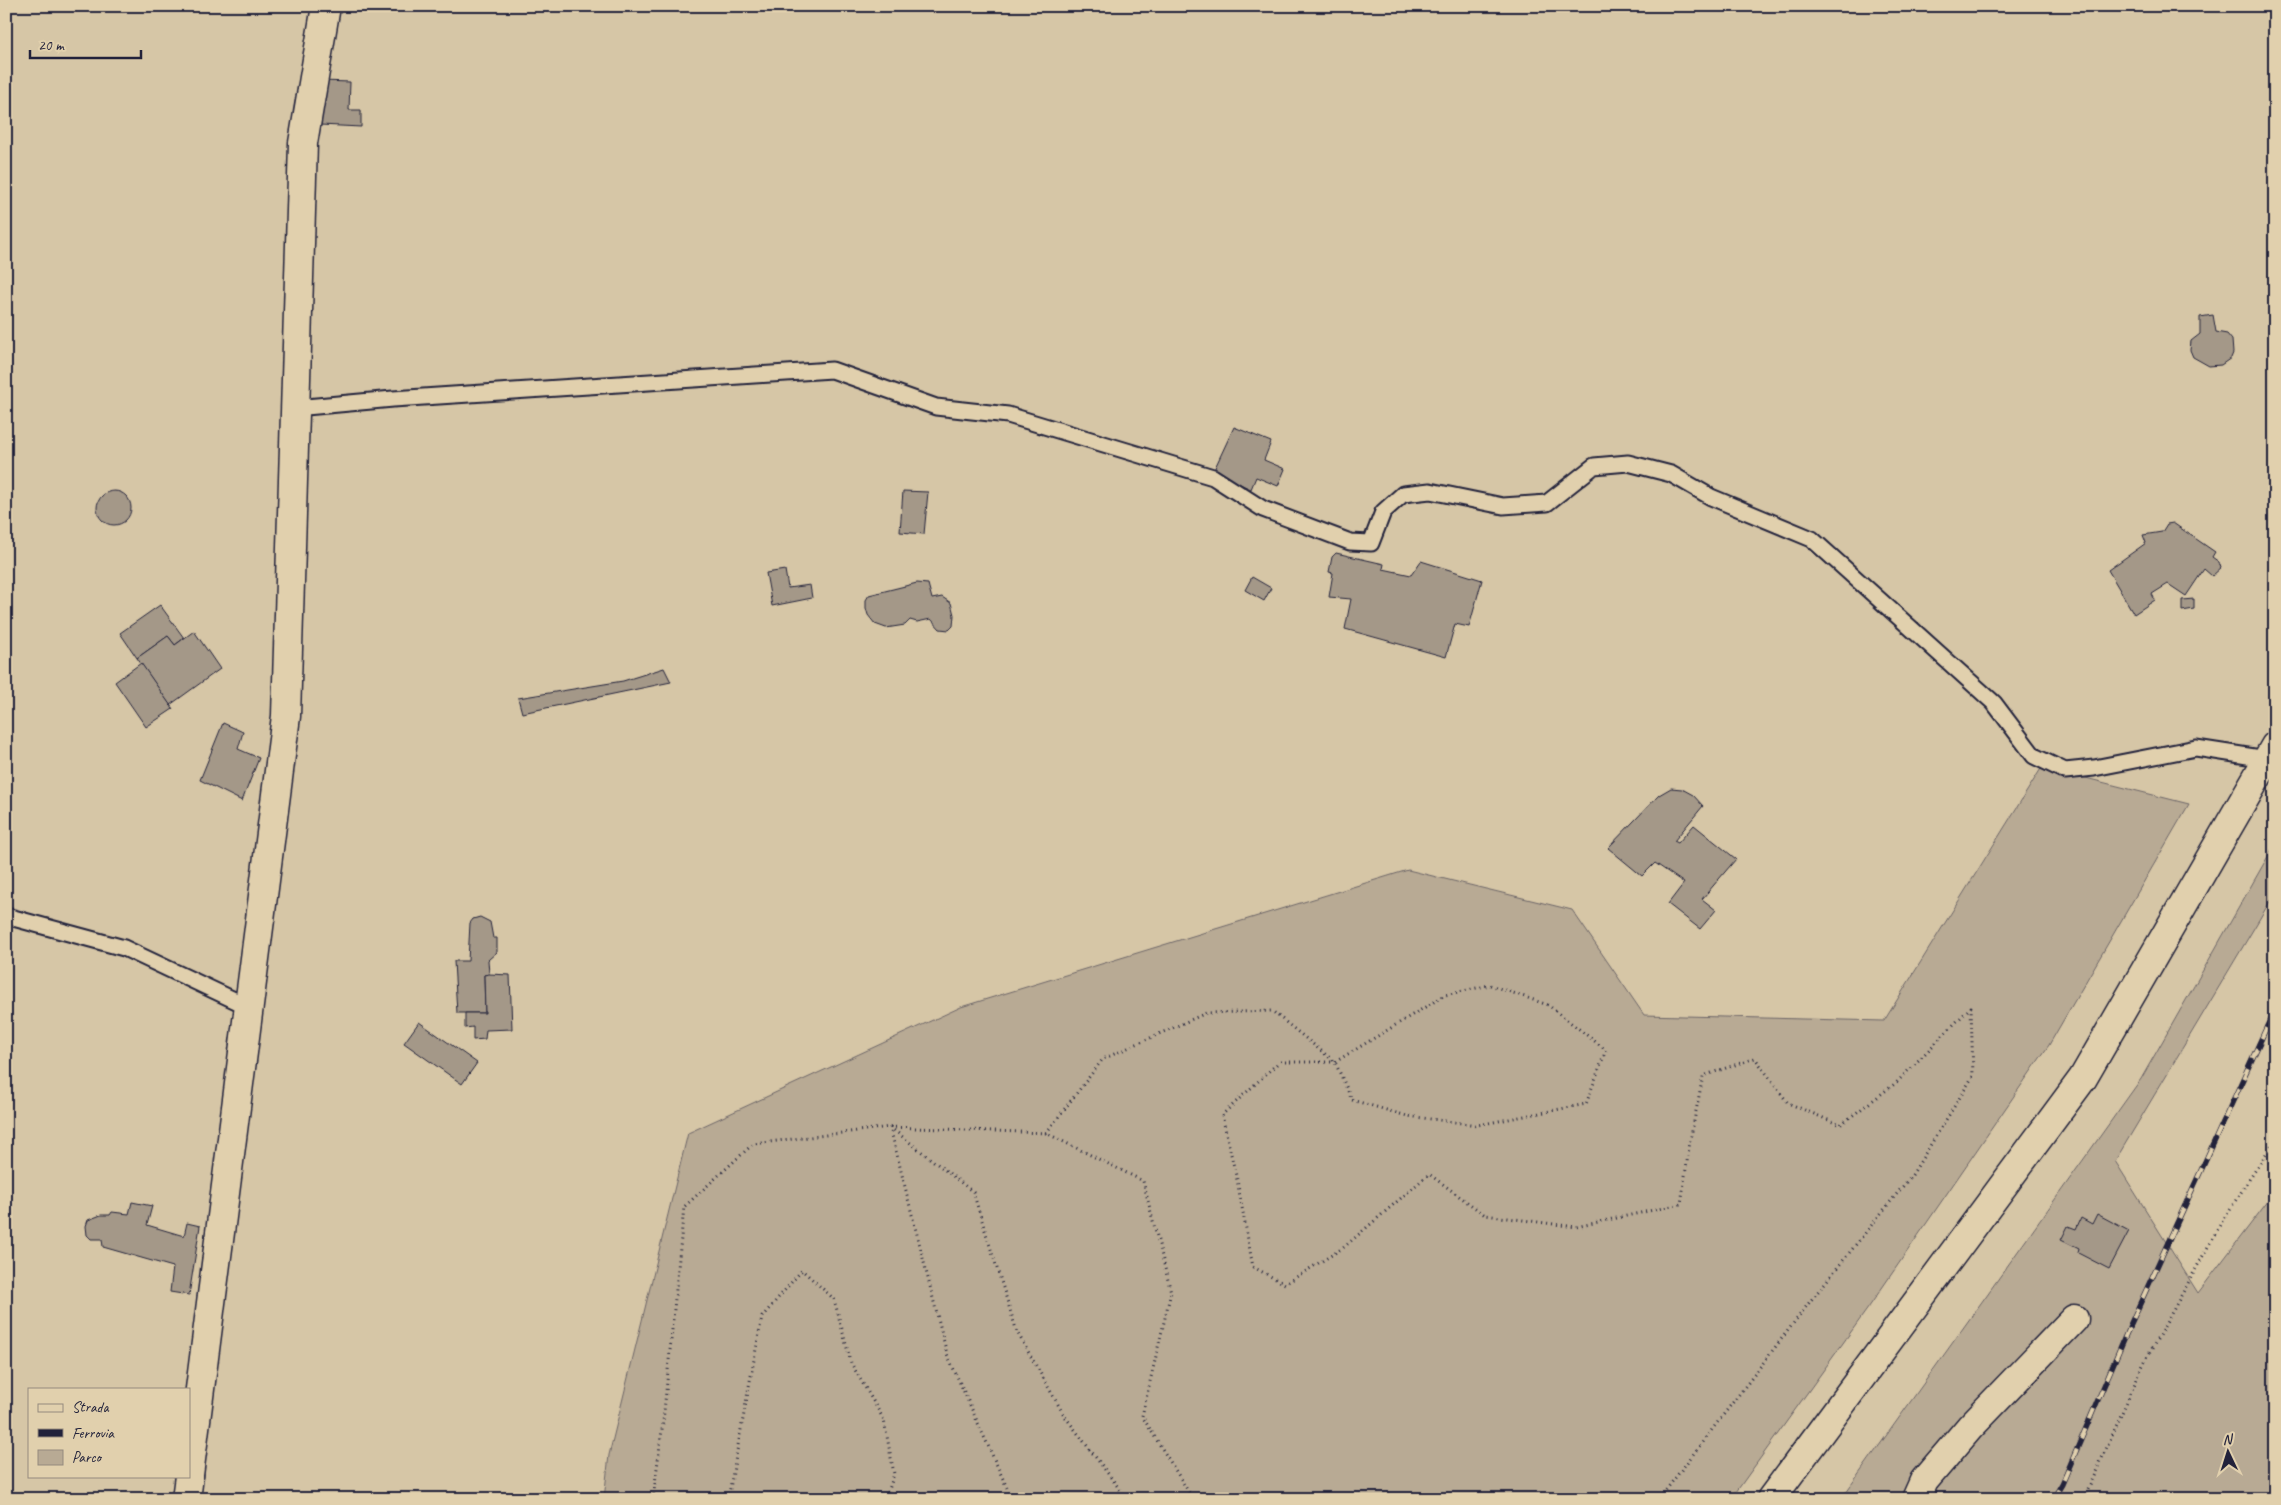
<svg xmlns="http://www.w3.org/2000/svg" width="2281" height="1505" font-family="Caveat,sans-serif">
<rect width="100%" height="100%" fill="#d6c6a6"/>
<filter id="ink" filterUnits="userSpaceOnUse"><feTurbulence type="fractalNoise" baseFrequency=".02" numOctaves="2"/><feDisplacementMap in="SourceGraphic" scale="10" xChannelSelector="R" yChannelSelector="G"/><feConvolveMatrix kernelMatrix="1 2 1 2 8 2 1 2 1" color-interpolation-filters="sRGB"/></filter>
<g filter="url(#ink)">
<!-- green -->
<g fill="#b8aa94" stroke="#6d6668">
<path d="M 2042,767 L 2189,804 L 2049,1045 L 1871,1304 L 1731,1499 L 604,1499 L 609,1455 L 688,1133 L 961,1007 L 1408,870 L 1572,910 L 1644,1015 L 1884,1021 Z"/>
<path d="M 2275,844 L 2275,893 L 2115,1161 L 2198,1293 L 2275,1192 L 2275,1499 L 1841,1499 L 2141,1079 Z"/>
</g>
<!-- building -->
<g fill="#a49888" stroke="#22223b">
<path d="M 322,81 L 350,82 L 349,110 L 361,110 L 361,127 L 320,125 Z"/>
<path d="M 2213,315 L 2216,332 L 2227,334 L 2232,340 L 2233,353 L 2231,358 L 2221,365 L 2209,366 L 2193,357 L 2190,350 L 2191,341 L 2200,334 L 2200,317 Z"/>
<path d="M 1234,427 L 1271,442 L 1264,460 L 1285,469 L 1278,486 L 1256,477 L 1251,489 L 1213,472 Z"/>
<path d="M 903,491 L 928,492 L 924,534 L 900,532 Z"/>
<circle cx="114" cy="508" r="17"/>
<path d="M 2173,523 L 2215,552 L 2212,557 L 2219,562 L 2221,568 L 2212,576 L 2204,569 L 2186,596 L 2168,584 L 2152,594 L 2155,600 L 2134,614 L 2108,570 L 2146,543 L 2143,535 L 2162,532 L 2167,524 Z"/>
<path d="M 1336,553 L 1384,564 L 1383,569 L 1411,575 L 1421,561 L 1482,580 L 1469,627 L 1455,624 L 1446,657 L 1345,629 L 1351,599 L 1329,597 L 1333,573 L 1329,572 L 1332,557 Z"/>
<path d="M 785,570 L 788,588 L 810,585 L 812,598 L 772,606 L 766,573 Z"/>
<path d="M 1252,577 L 1271,588 L 1264,601 L 1245,590 Z"/>
<path d="M 917,583 L 928,584 L 932,599 L 942,597 L 951,603 L 954,615 L 953,626 L 949,630 L 940,629 L 931,619 L 917,622 L 910,620 L 905,625 L 886,628 L 875,624 L 868,615 L 866,608 L 866,600 L 869,595 Z"/>
<path d="M 2194,599 L 2194,609 L 2182,611 L 2182,600 Z"/>
<path d="M 160,605 L 184,638 L 175,645 L 168,636 L 137,658 L 120,633 Z"/>
<path d="M 194,631 L 220,669 L 170,705 L 137,658 L 168,636 L 175,645 Z"/>
<path d="M 141,663 L 173,709 L 146,727 L 115,682 Z"/>
<path d="M 664,668 L 671,682 L 522,713 L 518,698 L 623,681 Z"/>
<path d="M 223,723 L 243,732 L 238,749 L 259,758 L 242,801 L 200,780 Z"/>
<path d="M 1671,788 L 1682,789 L 1693,795 L 1703,806 L 1674,841 L 1678,843 L 1694,825 L 1736,859 L 1702,899 L 1716,910 L 1700,929 L 1668,904 L 1684,883 L 1655,863 L 1642,876 L 1608,848 L 1659,795 Z"/>
<path d="M 480,917 L 490,922 L 493,938 L 497,938 L 497,952 L 488,960 L 489,974 L 484,975 L 485,1013 L 457,1013 L 454,961 L 468,961 L 470,923 L 473,919 Z"/>
<path d="M 489,974 L 510,975 L 512,1029 L 486,1030 L 485,1039 L 473,1040 L 473,1027 L 465,1028 L 465,1013 L 485,1013 L 484,975 Z"/>
<path d="M 419,1022 L 477,1063 L 462,1084 L 404,1043 Z"/>
<path d="M 132,1202 L 152,1206 L 147,1225 L 184,1236 L 187,1223 L 200,1226 L 189,1295 L 170,1292 L 173,1267 L 103,1247 L 102,1239 L 91,1239 L 87,1235 L 86,1226 L 88,1220 L 101,1215 L 110,1215 L 112,1212 L 129,1214 Z"/>
<path d="M 2097,1214 L 2129,1231 L 2109,1269 L 2078,1253 L 2079,1249 L 2061,1240 L 2068,1226 L 2076,1229 L 2081,1218 L 2092,1224 Z"/>
</g>
<g fill="none" stroke-linecap="round" stroke-linejoin="round">
<!-- service casing -->
<g stroke="#22223b" stroke-width="19">
<g id="service">
<path d="M 295,408 L 393,399 L 832,370 L 936,407 L 1008,415 L 1213,477 L 1263,509 L 1350,542 L 1371,543 L 1383,512 L 1403,494 L 1430,491 L 1503,506 L 1547,503 L 1594,466 L 1628,463 L 1671,474 L 1711,497 L 1812,539 L 1994,703 L 2034,756 L 2065,771 L 2094,768 L 2196,748 L 2267,759"/>
<path d="M 6,916 L 124,948 L 249,1007"/>
</g>
</g>
<!-- minor casing -->
<g stroke="#22223b" stroke-width="31">
<g id="minor">
<path d="M 189,1475 L 286,716 L 303,143 L 326,6"/>
<path d="M 186,1499 L 189,1476"/>
<path d="M 1916,1499 L 1924,1481 L 1970,1427 L 2074,1319"/>
</g>
</g>
<!-- secondary casing -->
<g stroke="#22223b" stroke-width="31">
<path id="secondary" d="M 1771,1499 L 2083,1078 L 2275,746"/>
</g>
<!-- path -->
<g stroke="#22223b" stroke-width="3" stroke-dasharray="1 4" stroke-linecap="butt">
<path d="M 890,1127 L 1046,1133 L 1143,1181 L 1171,1292 L 1142,1416 L 1193,1499"/>
<path d="M 890,1127 L 973,1192 L 1017,1332 L 1064,1415 L 1127,1499"/>
<path d="M 1046,1133 L 1103,1059 L 1206,1013 L 1272,1011 L 1335,1062 L 1352,1100 L 1407,1116 L 1478,1125 L 1586,1104 L 1606,1050 L 1548,1005 L 1490,985 L 1445,995 L 1335,1062 L 1279,1062 L 1222,1115 L 1237,1180 L 1253,1267 L 1285,1284 L 1343,1248 L 1429,1174 L 1485,1215 L 1576,1227 L 1681,1204 L 1690,1141 L 1703,1076 L 1755,1058 L 1788,1103 L 1840,1125 L 1896,1083 L 1971,1007 L 1973,1076 L 1912,1175 L 1812,1299 L 1659,1499"/>
<path d="M 653,1499 L 663,1422 L 684,1207 L 753,1144 L 890,1127 L 947,1354 L 1012,1499"/>
<path d="M 728,1499 L 762,1317 L 802,1270 L 834,1299 L 851,1363 L 884,1420 L 894,1474 L 886,1499"/>
<path d="M 2084,1499 L 2143,1365 L 2221,1223 L 2275,1140"/>
</g>
<!-- service -->
<use href="#service" stroke="#e1d0ad" stroke-width="15"/>
<!-- minor -->
<use href="#minor" stroke="#e1d0ad" stroke-width="28"/>
<!-- secondary -->
<use href="#secondary" stroke="#e1d0ad" stroke-width="28"/>
<!-- rail casing -->
<g stroke="#22223b" stroke-width="5.5">
<path id="rail" d="M 2053,1499 L 2062,1484 L 2127,1332 L 2275,1009"/>
</g>
<!-- rail -->
<use href="#rail" stroke="#e1d0ad" stroke-width="4" stroke-dasharray="11" stroke-linecap="butt"/>
</g>
</g>
<!-- margin -->
<rect width="2281" height="1505" fill="none" stroke="#e1d0ad" stroke-width="25"/>
<rect x="12" y="12" width="2256" height="1480" fill="none" stroke="#22223b" stroke-width="2" filter="url(#ink)"/>
<!-- legend -->
<rect x="28" y="1388" width="162" height="90" fill="#e1d0ad" stroke="#958a7f"/>
<rect x="38" y="1404" width="25" height="8" fill="#e1d0ad" stroke="#958a7f"/>
<text x="72" y="1412" font-size="15" fill="#22223b">Strada</text>
<rect x="38" y="1429" width="25" height="8" fill="#22223b" stroke="#958a7f"/>
<text x="72" y="1438" font-size="15" fill="#22223b">Ferrovia</text>
<rect x="38" y="1450" width="25" height="15" fill="#b8aa94" stroke="#958a7f"/>
<text x="72" y="1462" font-size="15" fill="#22223b">Parco</text>
<!-- north arrow -->
<g transform="translate(2228 1452) rotate(356)" stroke="#e1d0ad" stroke-width="4" paint-order="stroke">
<path d="M0-4L9 19L0 12L-9 19Z" fill="#22223b"/>
<text y="-8" font-size="14" font-weight="bold" text-anchor="middle" fill="#22223b">N</text>
</g>
<!-- scale -->
<path d="M30 50v8h111v-8" fill="none" stroke="#22223b" stroke-width="2.5"/>
<text x="38" y="50" font-size="15" fill="#22223b" stroke="#e1d0ad" stroke-width="4" paint-order="stroke">20 m</text>
</svg>
